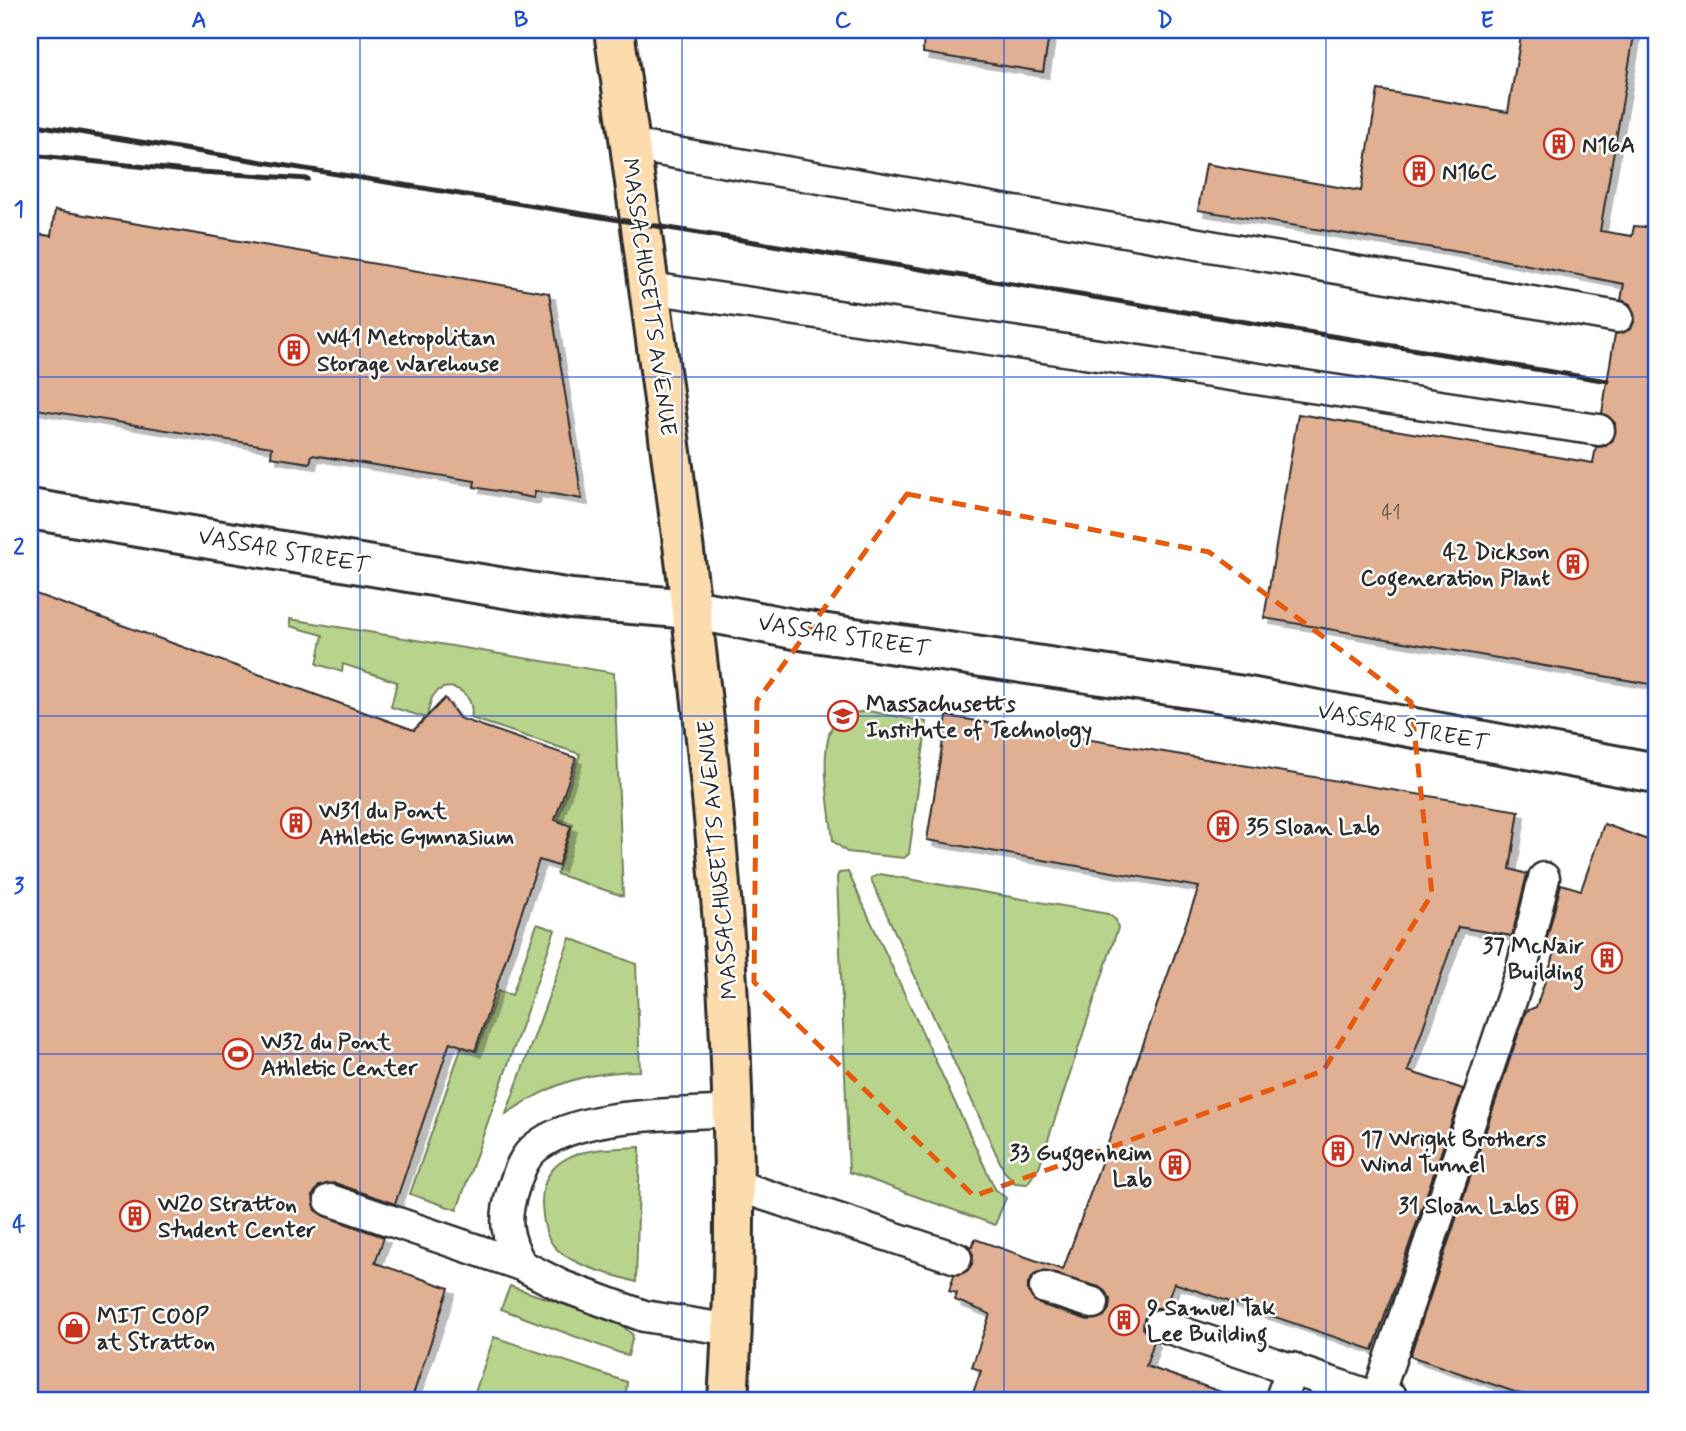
<svg xmlns="http://www.w3.org/2000/svg" width="1686" height="1431" font-family="Mynerve,sans-serif">
<defs>
<filter id="shadow"><feDropShadow dx="6" dy="6" stdDeviation="0" flood-color="#0004"/></filter>
</defs>
<rect width="100%" height="100%" fill="#fff"/>
<filter id="ink" filterUnits="userSpaceOnUse"><feTurbulence type="fractalNoise" baseFrequency=".0143" numOctaves="2"/><feDisplacementMap in="SourceGraphic" scale="14" xChannelSelector="R" yChannelSelector="G"/><feConvolveMatrix kernelMatrix="1 2 1 2 8 2 1 2 1" color-interpolation-filters="sRGB"/></filter>
<g filter="url(#ink)">
<!-- green -->
<g fill="#b8d48c" stroke="#72805c" stroke-width="2">
<path d="M 290,619 L 614,673 L 623,896 L 557,874 L 573,824 L 558,819 L 580,754 L 471,718 C 477,693 447,676 433,696 C 430,701 428,712 427,718 L 391,707 L 397,682 L 343,664 L 342,672 L 317,664 L 323,635 L 290,626 Z"/>
<path d="M 868,711 L 927,722 L 909,854 L 904,858 L 847,852 L 833,841 C 830,807 815,742 839,715 Z"/>
<path d="M 848,872 L 995,1189 L 1006,1198 L 995,1225 L 849,1172 L 837,877 L 839,873 Z"/>
<path d="M 880,874 L 1108,914 L 1116,920 L 1118,928 L 1039,1167 L 1027,1184 L 1015,1183 L 1004,1171 L 872,882 L 871,878 Z"/>
<path d="M 537,924 L 555,930 L 457,1210 L 410,1194 L 462,1046 L 477,1051 L 498,991 L 512,995 Z"/>
<path d="M 570,938 L 636,964 L 640,1071 C 585,1072 552,1083 506,1114 Z"/>
<path d="M 640,1147 L 640,1148 L 636,1282 C 612,1274 570,1266 553,1245 C 544,1233 543,1218 542,1204 C 541,1146 600,1149 640,1147 Z"/>
<path d="M 510,1286 L 609,1320 L 613,1317 L 633,1335 L 628,1356 L 501,1309 Z"/>
<path d="M 494,1337 L 627,1382 L 625,1401 L 472,1401 Z"/>
</g>
<!-- building -->
<g fill="#e1b093" stroke="#2b2b2b" stroke-width="2" fill-rule="evenodd" filter="url(#shadow)">
<path d="M 924,30 L 1050,30 L 1043,72 L 923,53 Z"/>
<path d="M 1522,30 L 1635,30 L 1600,231 L 1632,236 L 1634,226 L 1656,228 L 1656,685 L 1264,618 L 1298,414 L 1593,463 L 1596,447 L 1606,446 L 1613,440 L 1615,423 L 1602,413 L 1615,334 L 1631,329 L 1635,319 L 1630,304 L 1621,300 L 1624,284 L 1483,256 L 1198,210 L 1206,164 L 1361,191 L 1378,90 L 1508,112 Z"/>
<path d="M 55,210 L 549,293 L 582,499 L 535,491 L 534,498 L 474,487 L 475,481 L 312,455 L 310,463 L 271,457 L 272,447 L 30,408 L 30,233 L 51,236 Z"/>
<path d="M 30,592 L 414,730 L 445,698 L 459,718 L 576,758 L 555,820 L 571,826 L 558,866 L 539,860 L 475,1051 L 450,1042 L 395,1204 L 335,1183 L 319,1186 L 313,1195 L 316,1211 L 324,1216 L 384,1237 L 375,1263 L 449,1288 L 411,1401 L 30,1401 Z"/>
<path d="M 947,716 L 1519,811 L 1510,869 L 1527,874 L 1512,936 L 1458,927 L 1408,1071 L 1463,1089 L 1373,1350 L 1174,1283 L 1165,1308 L 1156,1308 L 1144,1319 L 1143,1329 L 1154,1341 L 1146,1366 L 1227,1394 L 1226,1401 L 970,1401 L 981,1371 L 972,1367 L 990,1314 L 955,1300 L 957,1293 L 949,1291 L 954,1275 L 967,1271 L 972,1264 L 973,1254 L 966,1244 L 972,1247 L 975,1239 L 1063,1270 L 1199,887 L 927,840 ZM 1042,1271 L 1099,1287 L 1110,1299 L 1109,1309 L 1104,1316 L 1088,1320 L 1039,1304 L 1028,1292 L 1028,1283 L 1034,1275 Z"/>
<path d="M 1604,824 L 1656,843 L 1656,1401 L 1541,1401 L 1410,1356 L 1526,1011 L 1536,1007 L 1558,944 L 1546,942 L 1561,884 L 1581,890 Z"/>
</g>
<g fill="none" stroke-linecap="round" stroke-linejoin="round">
<!-- lane casing -->
<g stroke="#2b2b2b" stroke-width="35">
<g id="lane">
<path d="M 630,145 L 1618,317"/>
<path d="M 650,288 L 1599,430"/>
<path d="M 735,1185 L 956,1258"/>
<path d="M 330,1200 L 521,1265 L 562,1286 L 644,1316 L 732,1330"/>
<path d="M 521,1265 C 506,1237 503,1220 513,1189 C 518,1174 523,1157 536,1147 C 582,1111 676,1115 733,1111"/>
<path d="M 1045,1288 L 1093,1303"/>
<path d="M 1160,1325 L 1377,1398 L 1522,968 L 1544,878"/>
<path d="M 1280,1401 L 1292,1368"/>
</g>
</g>
<!-- street casing -->
<g stroke="#2b2b2b" stroke-width="44">
<path id="street" d="M 1377,1398 L 1388,1401"/>
</g>
<!-- secondary casing -->
<g stroke="#2b2b2b" stroke-width="44">
<path id="secondary" d="M 30,509 L 571,599 L 692,609 L 794,629 L 1243,696 L 1656,773"/>
</g>
<!-- primary casing -->
<g stroke="#2b2b2b" stroke-width="44">
<path id="primary" d="M 614,30 C 636,183 655,336 676,490 C 716,793 748,1096 728,1401"/>
</g>
<!-- lane -->
<use href="#lane" stroke="#fff" stroke-width="30"/>
<!-- street -->
<use href="#street" stroke="#fff" stroke-width="38"/>
<!-- secondary -->
<use href="#secondary" stroke="#fff" stroke-width="38"/>
<!-- primary -->
<use href="#primary" stroke="#fcdcac" stroke-width="38"/>
<!-- rail -->
<g stroke="#2b2b2b" stroke-width="5">
<path d="M 30,124 L 1608,381"/>
<path d="M 30,155 L 186,171 L 308,179"/>
</g>
</g>
</g>
<!-- marked area -->
<path fill="none" stroke="#e8590c" stroke-width="5" stroke-dasharray="14 9" stroke-linejoin="round" d="M 907,494 L 1209,552 L 1411,702 L 1432,894 L 1323,1071 L 974,1196 L 754,982 L 757,701 Z"/>
<!-- grid -->
<path fill="none" stroke="#1d4ed8" stroke-width="2" stroke-opacity="0.55" d="M 360,30 L 360,1401M 682,30 L 682,1401M 1004,30 L 1004,1401M 1326,30 L 1326,1401M 30,377 L 1656,377M 30,716 L 1656,716M 30,1054 L 1656,1054"/>
<!-- icons -->
<defs>
<g id="building-ring" transform="scale(1.575)"><circle r="9.5" fill="#fff" stroke="#c8321e" stroke-width="1.5"/><path d="M-4-6H4V6H1V3H-1V6H-4ZM-2.5-4.3h1.7v1.8h-1.7ZM.8-4.3h1.7v1.8H.8ZM-2.5-1h1.7V.8h-1.7ZM.8-1h1.7V.8H.8Z" fill="#c8321e"/></g>
<g id="university-ring" transform="scale(1.575)"><circle r="9.5" fill="#fff" stroke="#c8321e" stroke-width="1.5"/><path d="M0-5L7-2L0 1L-7-2ZM-4 1L0 2.5L4 1V4Q0 6-4 4Z" fill="#c8321e"/></g>
<g id="stadium-ring" transform="scale(1.575)"><circle r="9.5" fill="#fff" stroke="#c8321e" stroke-width="1.5"/><path d="M0-5a6.5 5 0 1 0 0 10a6.5 5 0 1 0 0-10ZM-3.5-1.8h7v3.6h-7Z" fill="#c8321e"/></g>
<g id="shop-ring" transform="scale(1.575)"><circle r="9.5" fill="#fff" stroke="#c8321e" stroke-width="1.5"/><path d="M-5-2.5h2.3a2.7 3.5 0 0 1 5.4 0H5L5.5 6h-11ZM-1.5-2.5h3a1.5 2.3 0 0 0-3 0Z" fill="#c8321e"/></g>
</defs>
<g fill-rule="evenodd">
<use href="#building-ring" x="1559" y="144"/>
<use href="#building-ring" x="1419" y="171"/>
<use href="#building-ring" x="294" y="350"/>
<use href="#building-ring" x="1573" y="564"/>
<use href="#university-ring" x="843" y="716"/>
<use href="#building-ring" x="296" y="823"/>
<use href="#building-ring" x="1223" y="826"/>
<use href="#building-ring" x="1607" y="958"/>
<use href="#stadium-ring" x="238" y="1054"/>
<use href="#building-ring" x="1338" y="1151"/>
<use href="#building-ring" x="1175" y="1165"/>
<use href="#building-ring" x="1562" y="1205"/>
<use href="#building-ring" x="135" y="1216"/>
<use href="#building-ring" x="1124" y="1320"/>
<use href="#shop-ring" x="74" y="1328"/>
</g>
<g text-anchor="middle" stroke-width="5" stroke-linejoin="round" paint-order="stroke">
<!-- number labels -->
<g font-size="19" fill="#584c45">
<text x="1391" y="519">41</text>
</g>
<!-- poi labels -->
<g font-size="23" font-weight="bold" fill="#2b2b2b" stroke="#fff" text-anchor="start">
<text x="1582" y="152">N16A</text>
<text x="1442" y="179">N16C</text>
<text x="317" y="345">W41 Metropolitan<tspan x="317" dy="26">Storage Warehouse</tspan></text>
<text x="1550" y="559" text-anchor="end">42 Dickson<tspan x="1550" dy="26">Cogeneration Plant</tspan></text>
<text x="866" y="711">Massachusetts<tspan x="866" dy="26">Institute of Technology</tspan></text>
<text x="319" y="818">W31 du Pont<tspan x="319" dy="26">Athletic Gymnasium</tspan></text>
<text x="1246" y="834">35 Sloan Lab</text>
<text x="1584" y="953" text-anchor="end">37 McNair<tspan x="1584" dy="26">Building</tspan></text>
<text x="261" y="1049">W32 du Pont<tspan x="261" dy="26">Athletic Center</tspan></text>
<text x="1361" y="1146">17 Wright Brothers<tspan x="1361" dy="26">Wind Tunnel</tspan></text>
<text x="1152" y="1160" text-anchor="end">33 Guggenheim<tspan x="1152" dy="26">Lab</tspan></text>
<text x="158" y="1211">W20 Stratton<tspan x="158" dy="26">Student Center</tspan></text>
<text x="1539" y="1213" text-anchor="end">31 Sloan Labs</text>
<text x="1147" y="1315">9 Samuel Tak<tspan x="1147" dy="26">Lee Building</tspan></text>
<text x="97" y="1323">MIT COOP<tspan x="97" dy="26">at Stratton</tspan></text>
</g>
<!-- street labels -->
<g font-size="23" fill="#2b2b2b" stroke="#fff">
<text transform="translate(650 297) rotate(82)" y="8">MASSACHUSETTS AVENUE</text>
<text transform="translate(284 550) rotate(10)" y="8">VASSAR STREET</text>
<text transform="translate(844 635) rotate(9)" y="8">VASSAR STREET</text>
<text transform="translate(1403 726) rotate(11)" y="8">VASSAR STREET</text>
<text transform="translate(717 860) rotate(-95)" y="8">MASSACHUSETTS AVENUE</text>
</g>
</g>
<!-- margin -->
<rect width="1686" height="1431" fill="none" stroke="#fff" stroke-width="77"/>
<rect x="38" y="38" width="1610" height="1354" fill="none" stroke="#1d4ed8" stroke-width="2.5"/>
<g font-size="23" text-anchor="middle" font-weight="bold" fill="#1d4ed8">
<text x="199" y="27">A</text>
<text x="521" y="27">B</text>
<text x="843" y="27">C</text>
<text x="1165" y="27">D</text>
<text x="1487" y="27">E</text>
<text x="19" y="216">1</text>
<text x="19" y="554">2</text>
<text x="19" y="893">3</text>
<text x="19" y="1231">4</text>
</g>
</svg>
